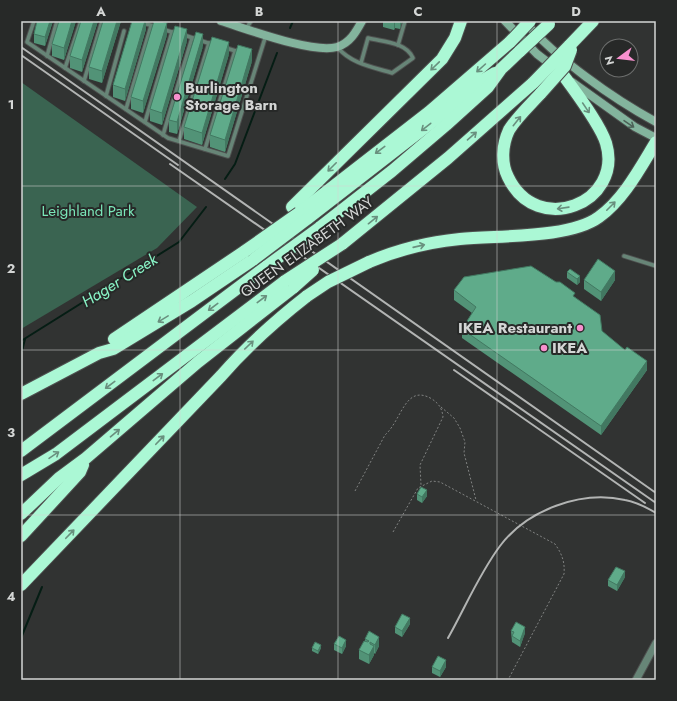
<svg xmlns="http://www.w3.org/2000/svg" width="677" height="701" font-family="Jost,sans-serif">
<rect width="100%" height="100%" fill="#313332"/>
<!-- green -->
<path fill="#3a6451" d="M 21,82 L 197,207 L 157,248 L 21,329 Z"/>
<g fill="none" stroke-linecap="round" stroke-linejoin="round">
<!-- stream -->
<g stroke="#051d14" stroke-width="2">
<path d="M 290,28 L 293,21"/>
<path d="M 225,179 L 235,164 L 277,53"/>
<path d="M 21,341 L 179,242 L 206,207"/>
<path d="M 22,351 L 25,339"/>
<path d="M 21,638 L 42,587"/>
</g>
<!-- lane casing -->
<g stroke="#4e504f" stroke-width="5.5">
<g id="lane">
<path d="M 34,21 L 27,42 L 168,138 L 228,156 L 266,35"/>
<path d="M 136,21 L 157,27"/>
<path d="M 162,29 L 178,34"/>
<path d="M 246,29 L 251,21"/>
<path d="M 184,35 L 214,45"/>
<path d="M 398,45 L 405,21"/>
<path d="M 226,48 L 239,52"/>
<path d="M 338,48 C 352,64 373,67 392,73 L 413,58 C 406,42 384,42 368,38 L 361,63"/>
<path d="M 47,56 L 57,21"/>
<path d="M 65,68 L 81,21"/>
<path d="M 84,81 L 102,21"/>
<path d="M 106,96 L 124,31"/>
<path d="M 126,109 L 151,26"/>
<path d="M 145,122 L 172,32"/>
<path d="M 163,135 L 192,38"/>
<path d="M 179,141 L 209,43"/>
<path d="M 205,149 L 235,51"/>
<path d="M 624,256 L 656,266"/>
</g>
</g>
<!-- street casing -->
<g stroke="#4e504f" stroke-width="9">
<path id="street" d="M 636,680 L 656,643"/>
</g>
<!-- secondary casing -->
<g stroke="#4e504f" stroke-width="10">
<g id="secondary">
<path d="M 221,21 C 247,29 313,54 337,47 C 350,43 356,32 362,21"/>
<path d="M 505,21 L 537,54 L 554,67"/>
<path d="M 524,21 C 557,59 612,98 656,122"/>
<path d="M 572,82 L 635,127 L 656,138"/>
</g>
</g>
<!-- highway casing -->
<g stroke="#4e504f" stroke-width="14">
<g id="highway">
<path d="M 569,46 L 593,21"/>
<path d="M 541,93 C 530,105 517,117 509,130 C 502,145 501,163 508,177 C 537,238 624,203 606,143 C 600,124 576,93 564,76"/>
<path d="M 292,207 L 442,59 L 455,38 L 461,21"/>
<path d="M 299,213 L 429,112 L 510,42"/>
<path d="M 307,219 L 436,119 L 480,82 L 495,73"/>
<path d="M 319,228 L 392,171 L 446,125 L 488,87 L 501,69 L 520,51"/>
<path d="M 342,244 L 448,158 L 533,83"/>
<path d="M 369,262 C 397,250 429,242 460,239 C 498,235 569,239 599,217 C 624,199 640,168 656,142"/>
<path d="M 114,339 L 245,251"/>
<path d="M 21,394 L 99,353 L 113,349 L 192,301 L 254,259"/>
<path d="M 21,451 L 267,266"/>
<path d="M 21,475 L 56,454 L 285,281"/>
<path d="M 21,514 L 59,478 L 86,458 L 198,362 L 294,287"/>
<path d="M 21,536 L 80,472 L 83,465"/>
<path d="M 21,585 L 221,376 C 248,345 275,321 307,296"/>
</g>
</g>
<!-- path -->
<g stroke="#818382" stroke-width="1" stroke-dasharray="2 2" stroke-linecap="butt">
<path d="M 21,262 L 22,263"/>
<path d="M 441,407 L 454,418 L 460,428 L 465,442 L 464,453 L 476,500"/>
<path d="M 355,491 L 385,435 C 402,420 405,383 432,399 C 439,404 442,408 443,417 L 420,465 L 421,485"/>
<path d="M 393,532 L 418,488 L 432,481 L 440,482 L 555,544 C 562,554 565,562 564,574 L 508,680"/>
</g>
<!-- lane -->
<use href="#lane" stroke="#678577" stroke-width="3.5"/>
<!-- street -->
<use href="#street" stroke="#678577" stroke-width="7"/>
<!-- secondary -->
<use href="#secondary" stroke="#83b49d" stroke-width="8"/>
<!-- highway -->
<use href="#highway" stroke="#abf8d5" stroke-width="12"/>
<!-- rail -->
<g stroke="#b2b4b3" stroke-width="2">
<path d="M 21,47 L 656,493"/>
<path d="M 21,55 L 178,165"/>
<path d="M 170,164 L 656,503"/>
<path d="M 454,370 L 645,503"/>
<path d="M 448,638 C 465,608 479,574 500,546 C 527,510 581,490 625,500 C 636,502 646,507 656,513"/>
</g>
<!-- highway-bridge casing -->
<g stroke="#4e504f" stroke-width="14" stroke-linecap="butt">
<g id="highway-bridge">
<path d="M 510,42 L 530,21"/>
<path d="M 520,51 L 549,24"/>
<path d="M 533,83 L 569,46"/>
<path d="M 541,93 L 565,66 L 571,50"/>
<path d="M 245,251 L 299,213"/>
<path d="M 254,259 L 307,219"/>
<path d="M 267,266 L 319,228"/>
<path d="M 285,281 L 342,244"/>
<path d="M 294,287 L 313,270"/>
<path d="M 307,296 L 328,282 L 369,262"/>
</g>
</g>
<!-- highway-bridge -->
<use href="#highway-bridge" stroke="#abf8d5" stroke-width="12"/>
</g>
<!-- wall -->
<g fill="#529377">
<path d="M 37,21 L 53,21 L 45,46 L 34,43 L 34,34 Z"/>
<path d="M 76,21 L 64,60 L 52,56 L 52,44 Z"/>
<path d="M 81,21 L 98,21 L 82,72 L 70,68 L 70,56 Z"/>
<path d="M 103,21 L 121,21 L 102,83 L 89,79 L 89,67 Z"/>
<path d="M 146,21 L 146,29 L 125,101 L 113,97 L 113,85 Z"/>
<path d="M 383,21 L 402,21 L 400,29 L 395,28 L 394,30 L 383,27 Z"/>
<path d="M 167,35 L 143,113 L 131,109 L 131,97 Z"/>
<path d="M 187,41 L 162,125 L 150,121 L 150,109 Z"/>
<path d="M 203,46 L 177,134 L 169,132 L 169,120 Z"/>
<path d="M 229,54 L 202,145 L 184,139 L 184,127 Z"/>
<path d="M 252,61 L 225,152 L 210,147 L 210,135 Z"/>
<path d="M 570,269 L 580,282 L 577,285 L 567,278 L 567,272 Z"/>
<path d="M 584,280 L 615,280 L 601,301 L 584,289 Z"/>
<path d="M 454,290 L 575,297 L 602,331 L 647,370 L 601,435 L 462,338 L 462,329 L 472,313 L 454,300 Z"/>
<path d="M 417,494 L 427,496 L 422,503 L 417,500 Z"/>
<path d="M 625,577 L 617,591 L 608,586 L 608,580 Z"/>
<path d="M 410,624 L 402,637 L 395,633 L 395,627 Z"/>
<path d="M 511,631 L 525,633 L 520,647 L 512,642 Z"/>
<path d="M 365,639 L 379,646 L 375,654 L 374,653 L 374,655 L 369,664 L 359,659 L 359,650 L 365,641 Z"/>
<path d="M 334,644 L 346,646 L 342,654 L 334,650 Z"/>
<path d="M 312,648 L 321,648 L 318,654 L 312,651 Z"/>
<path d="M 432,667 L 446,667 L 440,677 L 432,673 Z"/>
</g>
<!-- shaded-wall -->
<g fill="#427861">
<path d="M 50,21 L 53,21 L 45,46 L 45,37 Z"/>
<path d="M 72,21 L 76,21 L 64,60 L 64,48 Z"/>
<path d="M 94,21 L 98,21 L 82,72 L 82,60 Z"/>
<path d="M 117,21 L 121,21 L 102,83 L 102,71 Z"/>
<path d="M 145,21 L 146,21 L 146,29 L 125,101 L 125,89 Z"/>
<path d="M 394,21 L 395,21 L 395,28 L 394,30 Z"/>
<path d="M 400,21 L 402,21 L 400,29 Z"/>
<path d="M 167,23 L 167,35 L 143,113 L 143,101 Z"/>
<path d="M 187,29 L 187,41 L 162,125 L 162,113 Z"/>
<path d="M 203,34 L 203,46 L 177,134 L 177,122 Z"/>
<path d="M 229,42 L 229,54 L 202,145 L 202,133 Z"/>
<path d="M 252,49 L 252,61 L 225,152 L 225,140 Z"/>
<path d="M 615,271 L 615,280 L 601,301 L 601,292 Z"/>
<path d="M 580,276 L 580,282 L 577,285 L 577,279 Z"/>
<path d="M 647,361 L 647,370 L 601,435 L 601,426 Z"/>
<path d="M 427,490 L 427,496 L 422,503 L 422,497 Z"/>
<path d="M 625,571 L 625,577 L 617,591 L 617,585 Z"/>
<path d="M 410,618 L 410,624 L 402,637 L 402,631 Z"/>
<path d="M 525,627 L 525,633 L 520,647 L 520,641 Z"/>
<path d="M 379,637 L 379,646 L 375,654 L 375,645 Z"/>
<path d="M 346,640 L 346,646 L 342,654 L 342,648 Z"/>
<path d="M 321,645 L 321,648 L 318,654 L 318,651 Z"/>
<path d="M 374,646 L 374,655 L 369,664 L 369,655 Z"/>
<path d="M 446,660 L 446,667 L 440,677 L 440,671 Z"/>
</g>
<!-- building -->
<g fill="#5fab8a" stroke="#427861">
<path d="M 37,21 L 50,21 L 45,37 L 34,34 Z"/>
<path d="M 59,21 L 72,21 L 64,48 L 52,44 Z"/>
<path d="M 81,21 L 94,21 L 82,60 L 70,56 Z"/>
<path d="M 103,21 L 117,21 L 102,71 L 89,67 Z"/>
<path d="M 132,21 L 145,21 L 125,89 L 113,85 Z"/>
<path d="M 154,21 L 160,21 L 167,23 L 143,101 L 131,97 Z"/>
<path d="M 175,26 L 187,29 L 162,113 L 150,109 Z"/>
<path d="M 196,32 L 203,34 L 177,122 L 169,120 Z"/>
<path d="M 212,37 L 229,42 L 202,133 L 184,127 Z"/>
<path d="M 238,45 L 252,49 L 225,140 L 210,135 Z"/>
<path d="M 598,259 L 615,271 L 601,292 L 584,280 Z"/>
<path d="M 531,266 L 556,282 L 560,282 L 575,293 L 573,296 L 600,315 L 602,331 L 625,350 L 627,347 L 647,361 L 601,426 L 462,329 L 476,307 L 454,290 L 464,277 Z"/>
<path d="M 570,269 L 580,276 L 577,279 L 567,272 Z"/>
<path d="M 421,487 L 427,490 L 422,497 L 417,494 Z"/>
<path d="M 616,567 L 625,571 L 617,585 L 608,580 Z"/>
<path d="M 402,614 L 410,618 L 402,631 L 395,627 Z"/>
<path d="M 516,622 L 525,627 L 520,641 L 512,636 L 514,632 L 511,631 Z"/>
<path d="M 369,631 L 379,637 L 375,645 L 370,642 L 370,644 L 374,646 L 369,655 L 359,650 L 364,641 L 368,642 L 369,641 L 365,639 Z"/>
<path d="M 339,636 L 346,640 L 342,648 L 334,644 Z"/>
<path d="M 315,642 L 321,645 L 318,651 L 312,648 Z"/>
<path d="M 438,656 L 446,660 L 440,671 L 432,667 Z"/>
</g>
<!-- one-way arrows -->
<defs><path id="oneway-shaft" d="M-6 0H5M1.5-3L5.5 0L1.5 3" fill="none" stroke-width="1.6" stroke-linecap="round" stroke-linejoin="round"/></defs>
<g stroke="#69907e">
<use href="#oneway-shaft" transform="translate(435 66) rotate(136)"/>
<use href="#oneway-shaft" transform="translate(481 68) rotate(138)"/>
<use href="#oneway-shaft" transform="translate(586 108) rotate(56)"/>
<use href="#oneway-shaft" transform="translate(517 121) rotate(-51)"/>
<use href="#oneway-shaft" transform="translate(426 127) rotate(142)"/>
<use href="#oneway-shaft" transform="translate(472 136) rotate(-41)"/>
<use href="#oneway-shaft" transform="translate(380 150) rotate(143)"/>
<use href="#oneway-shaft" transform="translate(332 167) rotate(135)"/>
<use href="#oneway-shaft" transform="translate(611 206) rotate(-45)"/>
<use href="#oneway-shaft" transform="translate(563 208) rotate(172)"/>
<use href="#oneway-shaft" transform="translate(373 220) rotate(-39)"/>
<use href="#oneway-shaft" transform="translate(419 246) rotate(-13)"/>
<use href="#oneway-shaft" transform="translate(262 299) rotate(-37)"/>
<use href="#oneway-shaft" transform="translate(213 307) rotate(143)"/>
<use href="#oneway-shaft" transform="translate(163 319) rotate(149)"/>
<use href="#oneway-shaft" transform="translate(249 345) rotate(-44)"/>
<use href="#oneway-shaft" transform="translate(158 377) rotate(-37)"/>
<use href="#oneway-shaft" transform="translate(110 385) rotate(143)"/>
<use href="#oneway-shaft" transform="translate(115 433) rotate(-40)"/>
<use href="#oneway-shaft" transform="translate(160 440) rotate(-46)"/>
<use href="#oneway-shaft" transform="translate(54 455) rotate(-34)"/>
<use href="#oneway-shaft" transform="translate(70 534) rotate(-46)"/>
</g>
<use stroke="#4c6157" href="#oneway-shaft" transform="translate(629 124) rotate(34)"/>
<!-- grid -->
<path fill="none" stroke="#d4d6d5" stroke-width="1" stroke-opacity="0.55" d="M 180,21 L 180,680M 338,21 L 338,680M 497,21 L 497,680M 21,186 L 656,186M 21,350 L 656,350M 21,515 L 656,515"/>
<!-- markers -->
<g fill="#f790ce" stroke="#272928" stroke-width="1.5">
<circle cx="177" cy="97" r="4"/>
<circle cx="580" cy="328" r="4"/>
<circle cx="544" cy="348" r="4"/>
</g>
<g text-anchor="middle" stroke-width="4" stroke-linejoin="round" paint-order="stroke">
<!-- poi labels -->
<g font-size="15" font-weight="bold" fill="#d4d6d5" stroke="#272928" text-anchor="start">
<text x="185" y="93">Burlington<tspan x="185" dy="17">Storage Barn</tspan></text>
<text x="572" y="333" text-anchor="end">IKEA Restaurant</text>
<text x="552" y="353">IKEA</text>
</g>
<!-- park labels -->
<g font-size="15" fill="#7ae6b8" stroke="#272928">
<text x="88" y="216">Leighland Park</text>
</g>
<!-- street labels -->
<g font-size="15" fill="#d4d6d5" stroke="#272928">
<text transform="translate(307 247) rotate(-36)" y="5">QUEEN ELIZABETH WAY</text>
</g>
<!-- water labels -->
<g font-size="16" font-style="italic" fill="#89f5c7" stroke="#272928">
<text transform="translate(119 280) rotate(-32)" y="6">Hager Creek</text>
</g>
</g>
<!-- border -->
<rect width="677" height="701" fill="none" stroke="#272928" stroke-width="44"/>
<!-- north arrow -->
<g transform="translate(619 58) rotate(255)"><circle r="19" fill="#272928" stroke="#6c6e6d"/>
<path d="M0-3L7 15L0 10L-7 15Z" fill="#f790ce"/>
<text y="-6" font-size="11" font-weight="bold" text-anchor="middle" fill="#d4d6d5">N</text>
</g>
<rect x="22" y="22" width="633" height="657" fill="none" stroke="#d4d6d5" stroke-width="1.5"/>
<g font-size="13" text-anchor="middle" font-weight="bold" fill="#d4d6d5">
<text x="101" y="16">A</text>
<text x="259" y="16">B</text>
<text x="418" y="16">C</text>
<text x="576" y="16">D</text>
<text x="11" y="109">1</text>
<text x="11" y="273">2</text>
<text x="11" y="437">3</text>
<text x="11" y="601">4</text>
</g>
</svg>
